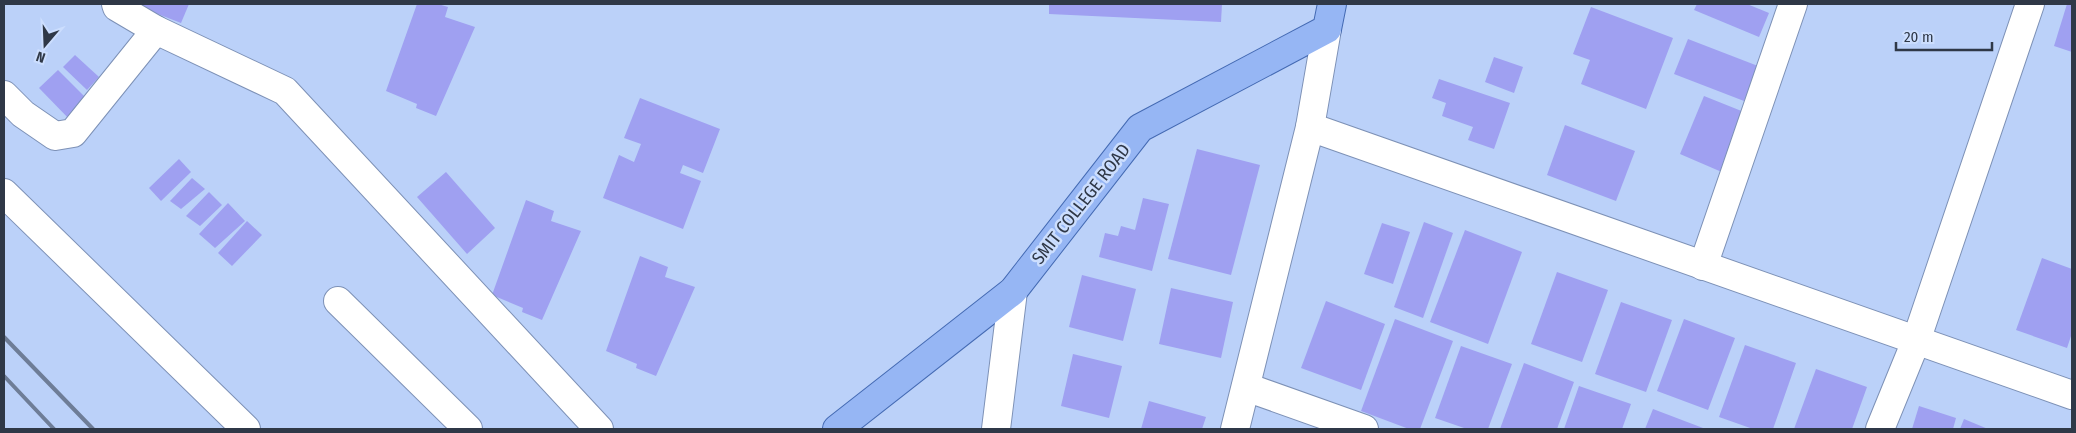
<svg xmlns="http://www.w3.org/2000/svg" width="2076" height="433" font-family="'Fira Sans Condensed',sans-serif">
<rect width="100%" height="100%" fill="#bbd1f9"/>
<!-- building -->
<g fill="#9fa0f1">
<path d="M 132,4 L 189,4 L 181,23 Z"/>
<path d="M 417,4 L 438,4 L 448,7 L 445,17 L 475,27 L 436,116 L 416,108 L 417,104 L 386,91 Z"/>
<path d="M 1049,4 L 1222,4 L 1221,22 L 1049,14 Z"/>
<path d="M 1697,4 L 1747,4 L 1769,13 L 1759,37 L 1694,10 Z"/>
<path d="M 2067,4 L 2072,4 L 2072,52 L 2054,46 Z"/>
<path d="M 1591,7 L 1673,38 L 1646,109 L 1581,84 L 1590,60 L 1573,54 Z"/>
<path d="M 1688,39 L 1758,66 L 1744,101 L 1674,74 Z"/>
<path d="M 75,55 L 99,77 L 87,90 L 63,67 Z"/>
<path d="M 1494,57 L 1523,67 L 1514,93 L 1485,82 Z"/>
<path d="M 58,70 L 92,104 L 73,123 L 39,88 Z"/>
<path d="M 1439,79 L 1510,103 L 1494,149 L 1468,140 L 1473,127 L 1442,116 L 1446,103 L 1432,98 Z"/>
<path d="M 1704,96 L 1749,114 L 1724,173 L 1680,154 Z"/>
<path d="M 640,98 L 720,129 L 703,173 L 683,165 L 680,173 L 701,181 L 683,229 L 603,198 L 619,155 L 634,162 L 641,144 L 624,138 Z"/>
<path d="M 1565,125 L 1635,151 L 1616,201 L 1547,175 Z"/>
<path d="M 1197,149 L 1260,165 L 1231,275 L 1168,259 Z"/>
<path d="M 179,159 L 191,172 L 161,201 L 149,188 Z"/>
<path d="M 446,172 L 495,228 L 467,254 L 417,197 Z"/>
<path d="M 192,178 L 205,189 L 181,209 L 170,201 Z"/>
<path d="M 209,192 L 222,205 L 200,226 L 186,216 Z"/>
<path d="M 1143,198 L 1169,204 L 1152,271 L 1099,257 L 1105,233 L 1118,236 L 1121,226 L 1135,230 Z"/>
<path d="M 526,200 L 554,211 L 551,221 L 581,231 L 542,320 L 522,312 L 523,308 L 492,295 Z"/>
<path d="M 228,203 L 245,221 L 215,248 L 199,234 Z"/>
<path d="M 247,221 L 262,235 L 232,266 L 218,253 Z"/>
<path d="M 1424,222 L 1453,233 L 1423,318 L 1394,307 Z"/>
<path d="M 1382,223 L 1410,232 L 1393,284 L 1364,274 Z"/>
<path d="M 1465,230 L 1522,252 L 1488,344 L 1430,322 Z"/>
<path d="M 640,256 L 668,267 L 665,277 L 695,287 L 656,376 L 636,368 L 637,364 L 606,351 Z"/>
<path d="M 2042,258 L 2072,269 L 2072,333 L 2067,348 L 2016,330 Z"/>
<path d="M 1557,272 L 1608,290 L 1582,362 L 1531,344 Z"/>
<path d="M 1082,275 L 1136,289 L 1123,341 L 1069,327 Z"/>
<path d="M 1171,288 L 1233,302 L 1221,358 L 1159,344 Z"/>
<path d="M 1326,301 L 1385,324 L 1361,390 L 1301,368 Z"/>
<path d="M 1621,302 L 1672,320 L 1646,392 L 1595,374 Z"/>
<path d="M 1395,319 L 1453,341 L 1420,429 L 1409,429 L 1361,411 Z"/>
<path d="M 1684,319 L 1735,338 L 1708,410 L 1657,391 Z"/>
<path d="M 1745,345 L 1796,363 L 1773,429 L 1753,429 L 1719,417 Z"/>
<path d="M 1461,346 L 1512,364 L 1488,429 L 1467,429 L 1435,418 Z"/>
<path d="M 1073,354 L 1122,366 L 1109,418 L 1061,406 Z"/>
<path d="M 1524,363 L 1574,382 L 1557,429 L 1500,429 Z"/>
<path d="M 1816,369 L 1867,387 L 1852,429 L 1794,429 Z"/>
<path d="M 1579,386 L 1631,404 L 1622,429 L 1564,429 Z"/>
<path d="M 1149,401 L 1206,417 L 1202,429 L 1141,429 Z"/>
<path d="M 1919,406 L 1956,418 L 1953,429 L 1912,429 Z"/>
<path d="M 1653,409 L 1703,428 L 1703,429 L 1645,429 Z"/>
<path d="M 1964,419 L 1988,429 L 1960,429 Z"/>
</g>
<g fill="none" stroke-linecap="round" stroke-linejoin="round">
<!-- minor casing -->
<g stroke="#7d91b6" stroke-width="30">
<g id="minor">
<path d="M 116,4 L 117,7 L 156,30 L 285,91 L 599,429"/>
<path d="M 1327,29 L 1310,127 L 2072,395"/>
<path d="M 4,95 L 23,114 L 55,136 L 73,133 L 156,30"/>
<path d="M 4,193 L 246,429"/>
<path d="M 1703,266 L 1793,4"/>
<path d="M 338,301 L 468,429"/>
<path d="M 1246,387 L 1364,429"/>
<path d="M 996,429 L 1013,291"/>
<path d="M 1235,429 L 1310,127"/>
<path d="M 1880,429 L 1916,341 L 2030,4"/>
</g>
</g>
<!-- major casing -->
<g stroke="#446ab3" stroke-width="30">
<path id="major" d="M 837,429 L 1013,291 L 1140,128 L 1327,29 L 1332,4"/>
</g>
<!-- minor -->
<use href="#minor" stroke="#fff" stroke-width="28"/>
<!-- major -->
<use href="#major" stroke="#96b6f4" stroke-width="28"/>
<!-- rail -->
<g stroke="#6e7d97" stroke-width="4">
<path d="M 4,337 L 93,429"/>
<path d="M 4,376 L 54,429"/>
</g>
</g>
<g text-anchor="middle" stroke-width="5" stroke-linejoin="round" paint-order="stroke">
<!-- street labels -->
<g font-size="18" fill="#2f3847" stroke="#ccdefe">
<text transform="translate(1081 204) rotate(-52)" y="6">SMIT COLLEGE ROAD</text>
</g>
</g>
<!-- border -->
<rect width="2076" height="433" fill="none" stroke="#2f3847" stroke-width="10"/>
<!-- north arrow -->
<g transform="translate(45 45) rotate(199)" stroke="#ccdefe" stroke-width="4" paint-order="stroke">
<path d="M0-4L9 19L0 12L-9 19Z" fill="#2f3847"/>
<text y="-8" font-size="14" font-weight="bold" text-anchor="middle" fill="#2f3847">N</text>
</g>
<!-- scale -->
<path d="M1896 42v8h96v-8" fill="none" stroke="#2f3847" stroke-width="2.5"/>
<text x="1904" y="42" font-size="15" fill="#2f3847" stroke="#ccdefe" stroke-width="4" paint-order="stroke">20 m</text>
</svg>
